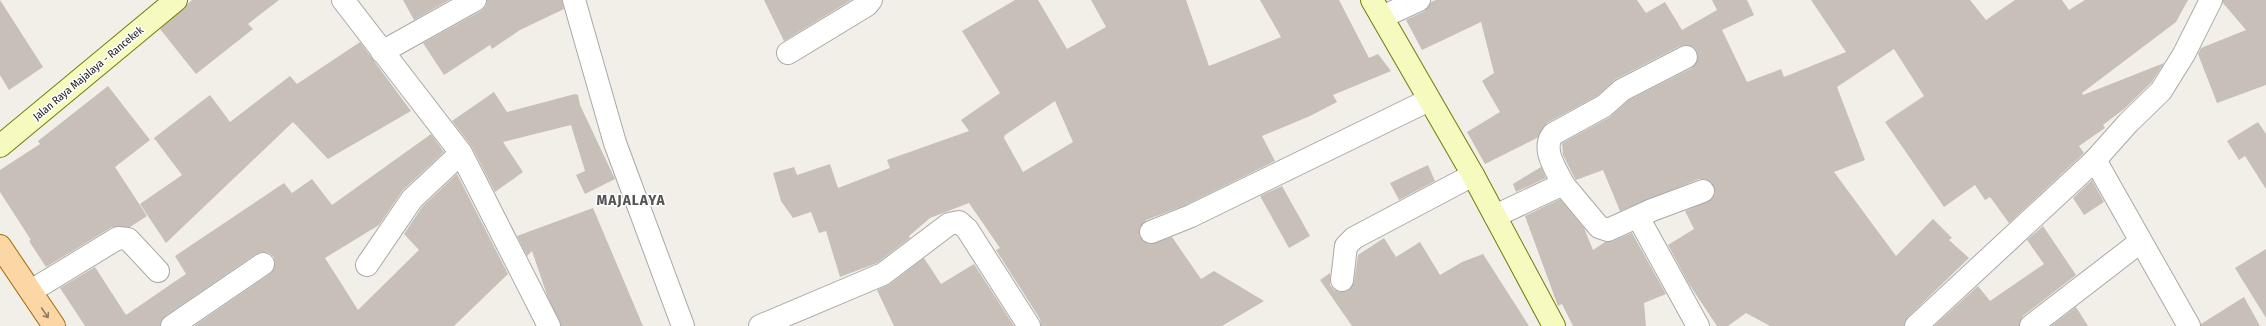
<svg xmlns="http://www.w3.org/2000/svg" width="2266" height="326" font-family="'Fira Sans Condensed',sans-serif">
<rect width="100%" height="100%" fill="#f2efe9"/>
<!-- building -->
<g fill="#c7bfb8" fill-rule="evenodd">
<path d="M 0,0 L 43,67 L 9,90 L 0,75 Z"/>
<path d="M 192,0 L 279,0 L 248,24 L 253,29 L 196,74 L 160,29 Z"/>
<path d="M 403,0 L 449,0 L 414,20 Z"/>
<path d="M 487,0 L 562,0 L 564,9 L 520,30 L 492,49 L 490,45 L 444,75 L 423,43 L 481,11 L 486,6 Z"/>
<path d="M 764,0 L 851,0 L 784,41 Z"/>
<path d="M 1015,0 L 1038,0 L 1067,49 L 1106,27 L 1091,0 L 1186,0 L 1209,66 L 1281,37 L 1260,0 L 1339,0 L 1369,58 L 1378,54 L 1391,71 L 1333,95 L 1337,102 L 1310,116 L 1262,136 L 1275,161 L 1186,205 L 1146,220 L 1139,230 L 1140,237 L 1149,244 L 1172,237 L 1201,279 L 1214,271 L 1264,301 L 1222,326 L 1041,326 L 1040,319 L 996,250 L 1000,248 L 969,203 L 930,218 L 909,236 L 910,238 L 877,263 L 840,277 L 826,231 L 819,233 L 811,212 L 793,218 L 781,201 L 773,173 L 794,167 L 797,175 L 830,164 L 838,188 L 890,168 L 887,160 L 969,131 L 961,120 L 1000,93 L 962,31 ZM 1055,101 L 1073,142 L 1023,172 L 1004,138 L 1005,135 Z"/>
<path d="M 1436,0 L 1637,0 L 1646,13 L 1665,2 L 1682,30 L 1717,10 L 1712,0 L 1747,0 L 1754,15 L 1722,30 L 1747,82 L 1781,69 L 1784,77 L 1846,52 L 1811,0 L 1970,0 L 1986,20 L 2015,0 L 2062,0 L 2069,10 L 2085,0 L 2188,0 L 2176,22 L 2082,93 L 2083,95 L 2164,63 L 2151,83 L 2124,109 L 2103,125 L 2105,128 L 2079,146 L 2084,153 L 2009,223 L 1990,197 L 1985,200 L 1975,185 L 1944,207 L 1885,122 L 1924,96 L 1894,49 L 1837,87 L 1865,160 L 1834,172 L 1896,256 L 1933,219 L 1952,238 L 1949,240 L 1969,258 L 1908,317 L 1904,326 L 1770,326 L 1746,313 L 1728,326 L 1717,326 L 1689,284 L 1668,245 L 1694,229 L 1685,211 L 1712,199 L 1715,193 L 1711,182 L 1705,179 L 1699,179 L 1620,211 L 1603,170 L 1576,180 L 1574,177 L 1563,155 L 1562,143 L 1610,117 L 1629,100 L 1692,68 L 1698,58 L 1697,52 L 1693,47 L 1687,45 L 1680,46 L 1616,79 L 1597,96 L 1547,123 L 1537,138 L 1485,164 L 1467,132 L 1500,112 L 1482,81 L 1494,73 L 1481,22 L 1422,50 L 1406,20 L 1425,11 L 1431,2 Z"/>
<path d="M 2223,0 L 2266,0 L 2266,85 L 2217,103 L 2198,54 L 2201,48 L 2246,30 L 2223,3 Z"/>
<path d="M 360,42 L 411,111 L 328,159 L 293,122 L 166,243 L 140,204 L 182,175 L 154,138 L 210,95 L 230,122 L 290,76 L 297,84 Z"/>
<path d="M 108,86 L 150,140 L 115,167 L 147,216 L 130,227 L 112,227 L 46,267 L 29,241 L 31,240 L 0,192 L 0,170 L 40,144 L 38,141 Z"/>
<path d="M 494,92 L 507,112 L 575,94 L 578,95 L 580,105 L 615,179 L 585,194 L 576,175 L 585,171 L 571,125 L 503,142 L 523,172 L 495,192 L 472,147 L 452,121 Z"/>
<path d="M 2258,122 L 2266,134 L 2266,189 L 2245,156 L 2239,160 L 2227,141 Z"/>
<path d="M 431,134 L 444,152 L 403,190 L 379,225 L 325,258 L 358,310 L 419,250 L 404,234 L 422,207 L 457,174 L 508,274 L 454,326 L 194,326 L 270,274 L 274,269 L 274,257 L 269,253 L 262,252 L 256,254 L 165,316 L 160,326 L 85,326 L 60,288 L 95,267 L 126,315 L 186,274 L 175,256 L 284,183 L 292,193 L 312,179 L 332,205 Z"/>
<path d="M 1428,165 L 1435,181 L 1399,200 L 1390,183 Z"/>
<path d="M 1541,167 L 1546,178 L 1516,192 L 1513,184 Z"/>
<path d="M 2092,180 L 2104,202 L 2084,215 L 2073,198 Z"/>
<path d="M 1282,186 L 1310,236 L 1289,248 L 1260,196 Z"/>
<path d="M 1560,199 L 1584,228 L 1593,250 L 1605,242 L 1613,241 L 1632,233 L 1666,294 L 1644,303 L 1646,326 L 1573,326 L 1562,304 L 1558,306 L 1525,216 Z"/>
<path d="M 593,208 L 643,326 L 561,326 L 547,295 L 532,251 L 527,256 L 517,236 Z"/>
<path d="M 2043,226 L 2076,275 L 2023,316 L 2019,326 L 1934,326 L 1978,286 L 1990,301 L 2044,264 L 2027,240 Z"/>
<path d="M 1384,238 L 1396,257 L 1420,242 L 1440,275 L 1462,262 L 1483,254 L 1529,326 L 1352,326 L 1320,280 L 1330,273 L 1330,285 L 1334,290 L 1340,292 L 1347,291 L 1354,282 L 1358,255 Z"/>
<path d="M 2266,249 L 2266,318 L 2235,268 Z"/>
<path d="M 924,258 L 941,284 L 974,264 L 1014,326 L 894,326 L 877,290 L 890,284 Z"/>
<path d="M 2244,297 L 2260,326 L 2201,326 L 2201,324 Z"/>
<path d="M 2076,307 L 2088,326 L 2051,326 Z"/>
</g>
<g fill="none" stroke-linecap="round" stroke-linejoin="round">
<!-- street casing -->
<g stroke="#a9a9a9" stroke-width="24">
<g id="street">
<path d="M 343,0 L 461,153 L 549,326"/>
<path d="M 574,0 L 615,143 L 683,326"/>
<path d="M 1382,17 L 1419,0"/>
<path d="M 382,52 L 475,0"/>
<path d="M 788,53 L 867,5 L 871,0"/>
<path d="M 2095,160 L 2189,326"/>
<path d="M 1563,184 C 1556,169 1541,149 1553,134 L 1604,106 L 1622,90 L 1686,57"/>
<path d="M 1495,216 L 1563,184 L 1599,227 L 1608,230 L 1652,210 L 1703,191"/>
<path d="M 1638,217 L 1698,326"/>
<path d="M 1151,232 L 1191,216 L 1429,100"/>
<path d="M 367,265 L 412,199 L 461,153"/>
<path d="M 1342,280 L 1346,246 L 1354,238 L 1473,175"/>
<path d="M 31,291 L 118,238 L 128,239 L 158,271"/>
<path d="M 172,326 L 263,264"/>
<path d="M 760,326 L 883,274 L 949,224 L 959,222 L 967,229 L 1029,326"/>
<path d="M 1916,326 L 2095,160 L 2128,123 L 2161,91 L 2184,54 L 2211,0"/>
<path d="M 2031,326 L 2140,242"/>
</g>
</g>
<!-- secondary casing -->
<g stroke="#707d05" stroke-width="24">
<g id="secondary">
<path d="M 1372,0 L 1473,175 L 1554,326"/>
<path d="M 0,146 L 176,0"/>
</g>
</g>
<!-- primary casing -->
<g stroke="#a06b00" stroke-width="24">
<path id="primary" d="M 0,246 L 54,326"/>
</g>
<!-- street -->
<use href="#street" stroke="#fff" stroke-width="22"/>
<!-- secondary -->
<use href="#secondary" stroke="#f7fabf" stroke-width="22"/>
<!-- primary -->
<use href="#primary" stroke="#fcd6a4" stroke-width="22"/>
</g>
<!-- one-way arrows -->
<defs><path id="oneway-shaft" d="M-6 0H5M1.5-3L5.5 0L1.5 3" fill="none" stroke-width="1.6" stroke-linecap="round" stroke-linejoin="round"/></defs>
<use stroke="#8f7c63" href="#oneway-shaft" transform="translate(45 313) rotate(56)"/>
<g text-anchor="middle" stroke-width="3" stroke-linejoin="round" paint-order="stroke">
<!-- street labels -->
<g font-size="11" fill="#222" stroke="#fff">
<text transform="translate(88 73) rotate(-40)" y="4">Jalan Raya Majalaya - Rancekek</text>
</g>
<!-- district labels -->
<g font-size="15" font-weight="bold" letter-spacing="1" fill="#555" stroke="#fff">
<text x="631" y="205">MAJALAYA</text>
</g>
</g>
</svg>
